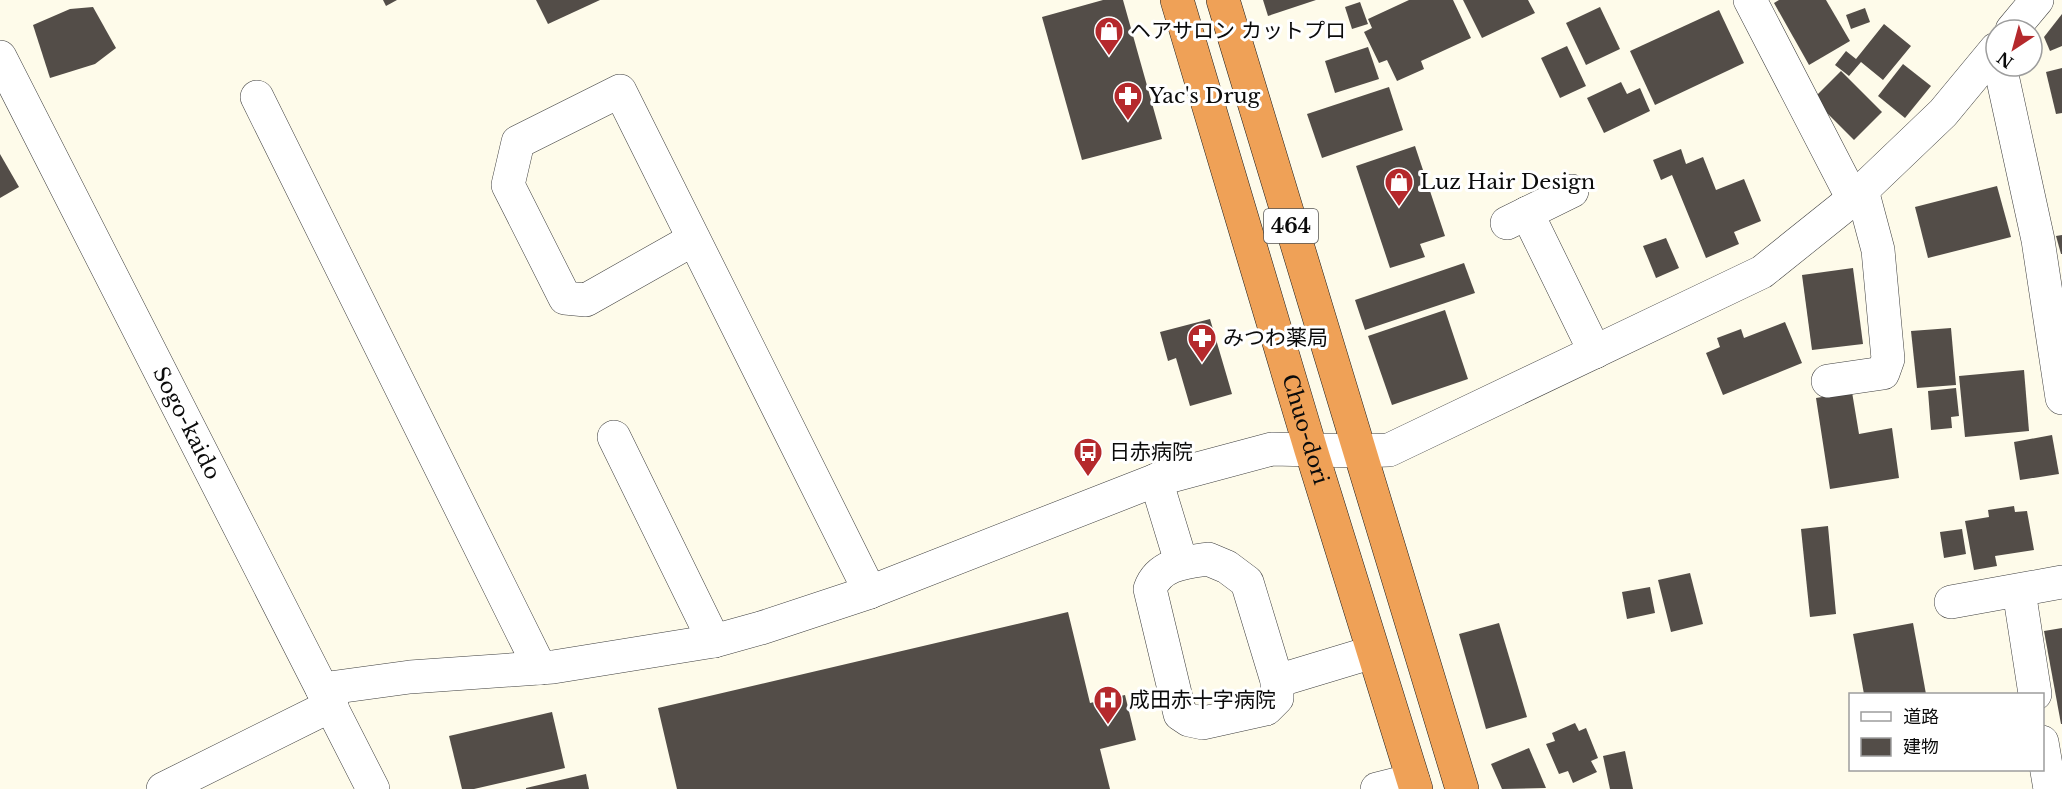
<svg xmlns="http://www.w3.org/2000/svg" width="2062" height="789" font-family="'Libre Baskerville','Noto Sans JP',serif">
<rect width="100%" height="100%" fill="#fefbea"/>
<!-- building -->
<g fill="#534d48">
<path d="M 383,0 L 397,0 L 386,6 Z"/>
<path d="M 536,0 L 600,0 L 548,24 Z"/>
<path d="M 1103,0 L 1123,0 L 1162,139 L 1082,160 L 1042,17 Z"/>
<path d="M 1263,0 L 1316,0 L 1268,16 Z"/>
<path d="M 1409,0 L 1453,0 L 1471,38 L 1421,61 L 1424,69 L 1397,81 L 1387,60 L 1379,63 L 1364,32 L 1372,28 L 1368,19 Z"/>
<path d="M 1463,0 L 1528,0 L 1535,13 L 1482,38 Z"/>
<path d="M 1779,0 L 1826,0 L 1850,41 L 1809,65 L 1774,3 Z"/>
<path d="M 1360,2 L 1368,24 L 1352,29 L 1345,7 Z"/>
<path d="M 93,7 L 116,48 L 95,64 L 50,78 L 33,25 L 70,9 Z"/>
<path d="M 1600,7 L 1620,49 L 1586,65 L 1566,23 Z"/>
<path d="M 1865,8 L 1870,22 L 1851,29 L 1846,15 Z"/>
<path d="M 1719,10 L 1744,63 L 1655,105 L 1630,51 Z"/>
<path d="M 2062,14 L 2062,46 L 2050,51 L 2044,37 Z"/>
<path d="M 1884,24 L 1911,46 L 1883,80 L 1861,62 L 1849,76 L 1835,65 L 1846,51 L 1856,59 Z"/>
<path d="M 1567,46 L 1586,86 L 1560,98 L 1541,58 Z"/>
<path d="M 1368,47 L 1379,79 L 1335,93 L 1325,61 Z"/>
<path d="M 1903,64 L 1931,86 L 1905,118 L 1878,96 Z"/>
<path d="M 2062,68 L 2062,113 L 2056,114 L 2046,72 Z"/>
<path d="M 1841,71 L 1882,112 L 1854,140 L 1813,99 Z"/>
<path d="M 1621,82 L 1627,94 L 1640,88 L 1650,111 L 1604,133 L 1587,98 Z"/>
<path d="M 1389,87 L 1403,130 L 1322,158 L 1307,114 Z"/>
<path d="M 1415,146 L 1445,236 L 1420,244 L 1425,257 L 1390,268 L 1356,166 Z"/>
<path d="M 1681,149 L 1686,164 L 1703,157 L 1716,190 L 1744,179 L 1761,221 L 1734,232 L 1739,244 L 1706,258 L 1672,175 L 1661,180 L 1653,160 Z"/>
<path d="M 0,154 L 19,187 L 0,198 Z"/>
<path d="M 1997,186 L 2011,237 L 1928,258 L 1915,207 Z"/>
<path d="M 2062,235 L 2062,254 L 2061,254 L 2056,236 Z"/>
<path d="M 1666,238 L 1679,268 L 1656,278 L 1643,246 Z"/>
<path d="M 1464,263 L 1475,293 L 1365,330 L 1355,300 Z"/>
<path d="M 1853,268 L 1863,344 L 1812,350 L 1802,275 Z"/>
<path d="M 1445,310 L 1468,379 L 1392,405 L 1368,336 Z"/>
<path d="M 1210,319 L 1232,394 L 1190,406 L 1176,358 L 1168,361 L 1160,332 Z"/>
<path d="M 1785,322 L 1802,363 L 1723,395 L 1706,353 L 1720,347 L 1717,338 L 1741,329 L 1744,338 Z"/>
<path d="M 1951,328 L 1956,385 L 1917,388 L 1911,331 Z"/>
<path d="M 2024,370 L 2029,431 L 1965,437 L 1959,376 Z"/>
<path d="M 1956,388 L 1959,416 L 1951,417 L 1952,428 L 1931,430 L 1928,391 Z"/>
<path d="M 1852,392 L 1859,434 L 1892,428 L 1899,478 L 1830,489 L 1816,398 Z"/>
<path d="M 2052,435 L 2059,474 L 2020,480 L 2014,442 Z"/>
<path d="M 2014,506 L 2015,512 L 2027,511 L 2034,550 L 1995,556 L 1997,566 L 1974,570 L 1965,521 L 1989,517 L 1988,510 Z"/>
<path d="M 1828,526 L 1836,614 L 1810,617 L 1801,529 Z"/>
<path d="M 1962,529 L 1966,554 L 1944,558 L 1940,532 Z"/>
<path d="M 1690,573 L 1703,624 L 1671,632 L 1658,580 Z"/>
<path d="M 1650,587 L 1655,613 L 1627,619 L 1622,592 Z"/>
<path d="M 1068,612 L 1090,703 L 1125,695 L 1136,740 L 1100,749 L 1110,789 L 677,789 L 658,708 Z"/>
<path d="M 1499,623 L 1527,717 L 1486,729 L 1459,634 Z"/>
<path d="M 1913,623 L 1926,694 L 1864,694 L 1853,634 Z"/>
<path d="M 2062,628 L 2062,724 L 2061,724 L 2044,631 Z"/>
<path d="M 552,712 L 565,768 L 474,789 L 462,789 L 449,736 Z"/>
<path d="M 1575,723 L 1579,731 L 1586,728 L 1598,758 L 1591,761 L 1597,772 L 1573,783 L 1568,771 L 1559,774 L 1546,744 L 1555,741 L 1552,733 Z"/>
<path d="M 1529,748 L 1546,788 L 1502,789 L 1491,764 Z"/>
<path d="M 1625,751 L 1633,789 L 1610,789 L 1603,756 Z"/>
<path d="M 586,774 L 589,789 L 526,789 L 526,788 Z"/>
</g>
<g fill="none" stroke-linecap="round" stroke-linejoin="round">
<!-- minor casing -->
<g stroke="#3e3e3e" stroke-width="34">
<g id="minor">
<path d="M 1750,0 L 1853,199"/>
<path d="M 2012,30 L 2037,0"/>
<path id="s1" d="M 0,57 L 373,789"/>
<path d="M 2000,66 L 2038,240 L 2062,398"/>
<path d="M 257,97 L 540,668"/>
<path d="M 1527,213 L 1595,352"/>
<path d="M 1507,223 L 1572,191"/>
<path d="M 694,239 L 586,300 L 565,298 L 508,185 L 518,142 L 620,91 L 870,592"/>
<path d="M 1828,381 L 1883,373 L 1888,359 L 1878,250 L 1862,190"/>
<path d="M 614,437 L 714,641"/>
<path d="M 1156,480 L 1181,562"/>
<path d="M 1208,559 L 1227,567 L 1247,582 L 1277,681 L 1277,698 L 1266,709 L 1203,723 L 1189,720 L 1180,714 L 1150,589 C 1159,564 1186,562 1208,559 Z"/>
<path d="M 2019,591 L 2035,694"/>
<path d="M 1951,602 L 2062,582"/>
<path d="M 1277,681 L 1373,652"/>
<path d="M 322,689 L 410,677 L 553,667 L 714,641 L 761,628 L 870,592 L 1156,480 L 1272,449 L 1358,451 L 1389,450 L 1762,272 L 1853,199 L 1943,113 L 1996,49"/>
<path d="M 2042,742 L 2050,789"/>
<path d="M 163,789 L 332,705"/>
<path d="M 1377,789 L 1413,780"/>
</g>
</g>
<!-- highway casing -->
<g stroke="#1c1c1c" stroke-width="34">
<g id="highway">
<path id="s2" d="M 1177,0 L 1311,450 L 1416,789"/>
<path d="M 1223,0 L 1462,789"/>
</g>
</g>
<!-- minor -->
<use href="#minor" stroke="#fff" stroke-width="33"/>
<!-- highway -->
<use href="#highway" stroke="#efa157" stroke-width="33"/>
</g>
<!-- icons -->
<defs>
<g id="shop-pin" transform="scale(1.5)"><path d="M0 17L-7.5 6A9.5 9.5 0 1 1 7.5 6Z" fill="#b5292c" stroke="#fff"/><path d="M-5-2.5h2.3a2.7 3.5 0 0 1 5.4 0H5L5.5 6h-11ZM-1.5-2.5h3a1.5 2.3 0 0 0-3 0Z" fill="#fff"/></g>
<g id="pharmacy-pin" transform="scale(1.5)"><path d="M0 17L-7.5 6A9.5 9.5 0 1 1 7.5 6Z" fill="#b5292c" stroke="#fff"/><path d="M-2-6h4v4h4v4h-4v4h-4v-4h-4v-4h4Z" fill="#fff"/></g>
<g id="bus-pin" transform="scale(1.5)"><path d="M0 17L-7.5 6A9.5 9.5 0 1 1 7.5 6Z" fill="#b5292c" stroke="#fff"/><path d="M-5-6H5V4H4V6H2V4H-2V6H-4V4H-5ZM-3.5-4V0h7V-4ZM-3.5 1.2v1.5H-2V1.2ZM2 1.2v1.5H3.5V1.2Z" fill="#fff"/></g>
<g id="hospital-pin" transform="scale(1.5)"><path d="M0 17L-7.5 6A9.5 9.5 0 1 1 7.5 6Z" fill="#b5292c" stroke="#fff"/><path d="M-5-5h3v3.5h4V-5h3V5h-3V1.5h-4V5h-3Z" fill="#fff"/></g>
</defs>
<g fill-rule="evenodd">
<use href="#shop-pin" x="1109" y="31"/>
<use href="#pharmacy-pin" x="1128" y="96"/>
<use href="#shop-pin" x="1399" y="182"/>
<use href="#pharmacy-pin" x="1202" y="338"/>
<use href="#bus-pin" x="1088" y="452"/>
<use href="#hospital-pin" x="1108" y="700"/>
</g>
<g text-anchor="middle" stroke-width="6" stroke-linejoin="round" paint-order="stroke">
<!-- shield labels -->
<rect fill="#fff" stroke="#545454" stroke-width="1.5" x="1264" y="209" width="54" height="34" rx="4.5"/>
<g font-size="20" font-weight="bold" fill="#0b0b0b">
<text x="1291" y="233">464</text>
</g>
<!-- poi labels -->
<g font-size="21" fill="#0b0b0b" stroke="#fff" text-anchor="start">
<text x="1130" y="38">ヘアサロン カットプロ</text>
<text x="1149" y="103">Yac's Drug</text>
<text x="1420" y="189">Luz Hair Design</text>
<text x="1223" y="345">みつわ薬局</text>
<text x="1109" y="459">日赤病院</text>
<text x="1129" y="707">成田赤十字病院</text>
</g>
<!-- street labels -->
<g font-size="21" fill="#0b0b0b" stroke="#fff">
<text dy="7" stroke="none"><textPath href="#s1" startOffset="411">Sogo-kaido</textPath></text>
<text dy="7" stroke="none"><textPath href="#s2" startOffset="448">Chuo-dori</textPath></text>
</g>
</g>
<!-- legend -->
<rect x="1849" y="693" width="195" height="78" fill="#ffffff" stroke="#9d9d9d" stroke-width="1.5"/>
<rect x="1861" y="712" width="30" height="9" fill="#ffffff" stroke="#9d9d9d" stroke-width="1.5"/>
<text x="1903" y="723" font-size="18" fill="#0b0b0b">道路</text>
<rect x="1861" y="738" width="30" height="18" fill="#534d48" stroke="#9d9d9d" stroke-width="1.5"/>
<text x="1903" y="753" font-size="18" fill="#0b0b0b">建物</text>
<!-- north arrow -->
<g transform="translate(2014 48) rotate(216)"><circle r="28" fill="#ffffff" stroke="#9d9d9d" stroke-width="1.5"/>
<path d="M0-4.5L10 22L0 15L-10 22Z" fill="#b5292c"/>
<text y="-9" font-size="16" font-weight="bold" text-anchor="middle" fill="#0b0b0b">N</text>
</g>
</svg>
